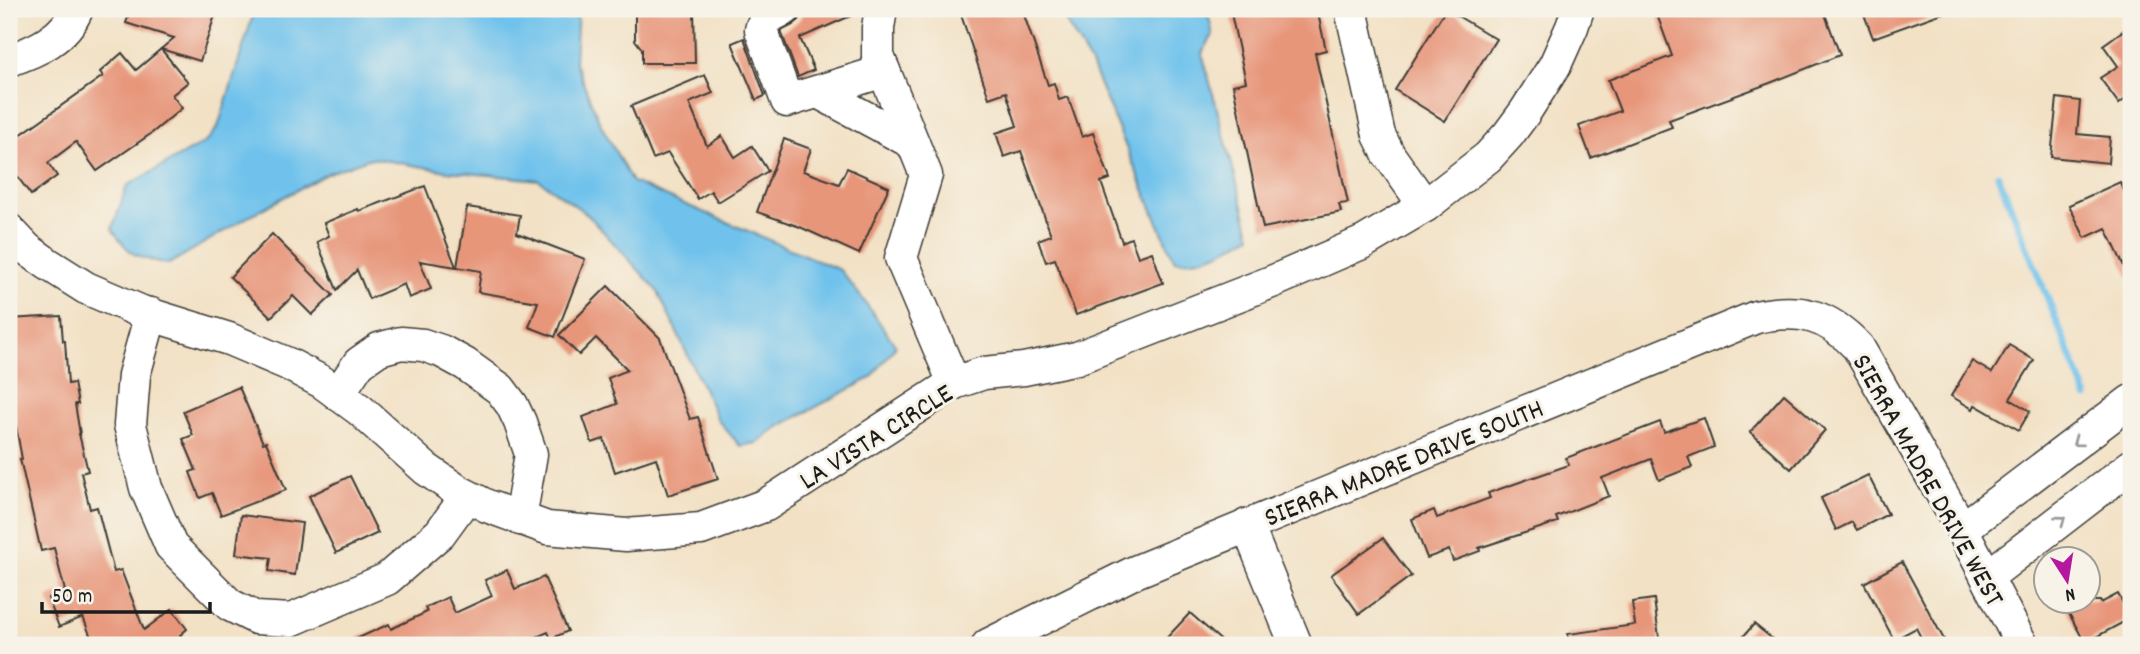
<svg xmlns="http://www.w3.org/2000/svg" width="2140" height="654" font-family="Dekko,sans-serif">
<rect width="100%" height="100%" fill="#f7f3e8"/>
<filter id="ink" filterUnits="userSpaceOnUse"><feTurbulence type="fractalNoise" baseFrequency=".0143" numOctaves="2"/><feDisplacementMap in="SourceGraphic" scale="14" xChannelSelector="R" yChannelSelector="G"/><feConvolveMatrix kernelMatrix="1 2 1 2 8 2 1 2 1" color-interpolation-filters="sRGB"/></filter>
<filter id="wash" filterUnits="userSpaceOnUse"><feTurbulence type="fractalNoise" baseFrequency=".00686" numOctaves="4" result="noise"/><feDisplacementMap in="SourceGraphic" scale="28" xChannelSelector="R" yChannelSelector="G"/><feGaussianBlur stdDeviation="1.57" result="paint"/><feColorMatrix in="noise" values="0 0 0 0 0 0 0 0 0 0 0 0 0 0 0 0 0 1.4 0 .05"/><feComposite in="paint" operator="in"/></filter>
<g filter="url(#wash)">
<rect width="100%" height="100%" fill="#f2e1c5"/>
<!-- water -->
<g fill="#70c2ec" stroke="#466f84" stroke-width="2">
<path d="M 255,9 L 578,9 L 575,63 L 600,123 L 632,182 L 840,270 L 862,298 L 896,346 L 871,378 L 778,427 L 757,443 L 740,446 L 718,420 L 657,290 L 587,214 L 539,180 L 447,171 L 371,158 L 328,173 L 258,211 L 169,264 C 136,257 132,258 112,229 L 127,186 L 207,141 L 218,127 Z"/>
<path d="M 1058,9 L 1207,9 L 1213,35 L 1202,53 L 1251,236 C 1227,249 1203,264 1174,260 L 1090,62 Z"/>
</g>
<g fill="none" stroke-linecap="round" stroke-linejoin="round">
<!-- stream -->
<path stroke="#70c2ec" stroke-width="7" d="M 1998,175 L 2087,397"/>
</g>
<g id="blocks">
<!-- building -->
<g fill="#e7967a">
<path d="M 131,9 L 217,9 L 200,61 L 161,49 L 174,38 L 126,23 Z"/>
<path d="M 635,9 L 694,9 L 695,63 L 642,63 L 642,49 L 635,40 Z"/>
<path d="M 811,9 L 862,9 L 862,11 L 800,38 L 814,70 L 798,77 L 781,31 L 793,25 L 799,20 L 803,12 Z"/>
<path d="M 959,9 L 1022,9 L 1048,85 L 1054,83 L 1059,100 L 1068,97 L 1082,137 L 1093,133 L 1110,179 L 1101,182 L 1122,242 L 1131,238 L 1138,257 L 1152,252 L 1163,283 L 1076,315 L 1055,259 L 1046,262 L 1038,240 L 1051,235 L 1021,151 L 1004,157 L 996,133 L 1017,126 L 1006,92 L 989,98 Z"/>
<path d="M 1230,9 L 1317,9 L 1326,50 L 1315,53 L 1348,203 L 1339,204 L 1341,212 L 1263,228 L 1233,85 L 1246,82 Z"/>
<path d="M 1446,9 L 1496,39 L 1445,121 L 1395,90 Z"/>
<path d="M 1655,9 L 1823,9 L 1840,55 L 1770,83 L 1669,120 L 1672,127 L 1591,158 L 1579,126 L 1620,111 L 1608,80 L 1672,56 Z"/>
<path d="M 1862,9 L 1948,9 L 1948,11 L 1873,38 Z"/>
<path d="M 2131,25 L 2131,95 L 2119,104 L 2100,78 L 2118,66 L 2103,45 Z"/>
<path d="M 744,38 L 765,96 L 756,100 L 732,43 Z"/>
<path d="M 161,49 L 188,82 L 172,95 L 182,108 L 152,133 L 97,171 L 76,142 L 48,163 L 57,176 L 31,195 L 9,165 L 9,119 L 20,135 L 103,76 L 100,72 L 122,53 L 136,70 Z"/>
<path d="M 705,75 L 713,93 L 689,103 L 707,146 L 722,136 L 735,157 L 752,146 L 768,171 L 718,202 L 711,191 L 698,199 L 668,153 L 653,159 L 631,106 Z"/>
<path d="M 2057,98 L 2080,101 L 2077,134 L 2110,137 L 2108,163 L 2051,157 Z"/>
<path d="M 784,139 L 811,149 L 803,171 L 839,184 L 847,168 L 889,187 L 859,254 L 800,227 L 757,212 Z"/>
<path d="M 2120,182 L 2131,206 L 2131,281 L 2106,228 L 2085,238 L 2069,205 Z"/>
<path d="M 425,186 L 456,267 L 420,261 L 431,289 L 409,298 L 404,284 L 369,299 L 357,270 L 337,290 L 317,242 L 329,236 L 324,223 L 358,209 L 359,211 Z"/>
<path d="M 467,207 L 520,215 L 517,233 L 585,259 L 555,337 L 529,327 L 538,302 L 478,292 L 481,271 L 457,267 Z"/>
<path d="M 272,234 L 333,295 L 312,315 L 293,296 L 271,317 L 230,277 Z"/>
<path d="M 608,286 L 660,338 L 690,419 L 698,417 L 718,479 L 668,495 L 656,458 L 615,472 L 604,439 L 592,443 L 583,417 L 617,404 L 608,378 L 628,370 L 596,338 L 579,355 L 559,335 Z"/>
<path d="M 61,316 L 63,341 L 65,341 L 68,384 L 74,383 L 78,404 L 75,404 L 80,434 L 79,434 L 88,471 L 81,473 L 90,509 L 97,507 L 114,572 L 121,570 L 144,630 L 172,609 L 187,629 L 180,635 L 188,645 L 94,645 L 83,617 L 59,627 L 48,598 L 65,591 L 54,548 L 41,551 L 20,459 L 22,459 L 9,388 L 9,319 Z"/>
<path d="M 2009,345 L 2034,360 L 2010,399 L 2030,411 L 2019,430 L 1975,405 L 1973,409 L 1951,396 L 1972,361 L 1992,373 Z"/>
<path d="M 239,387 L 263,443 L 266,442 L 286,490 L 221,515 L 212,493 L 200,498 L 190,472 L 196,470 L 183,439 L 193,435 L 183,411 Z"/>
<path d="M 1784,394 L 1825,430 L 1791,469 L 1750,432 Z"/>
<path d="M 1704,418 L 1714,447 L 1688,457 L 1692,467 L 1659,480 L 1651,459 L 1602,478 L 1609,496 L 1556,517 L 1558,522 L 1479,548 L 1480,551 L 1453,561 L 1449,550 L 1427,558 L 1412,519 L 1434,510 L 1437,518 L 1490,498 L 1488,493 L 1569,465 L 1566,458 L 1660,422 L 1664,432 Z"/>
<path d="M 1868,475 L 1888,514 L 1857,530 L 1852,522 L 1836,530 L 1821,498 Z"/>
<path d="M 350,476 L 378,533 L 336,553 L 309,496 Z"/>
<path d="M 241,515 L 302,523 L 295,575 L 269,571 L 271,558 L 236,554 Z"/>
<path d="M 1383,538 L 1411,576 L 1359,614 L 1331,575 Z"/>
<path d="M 1902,562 L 1947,645 L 1925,645 L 1916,628 L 1894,640 L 1864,583 Z"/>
<path d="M 507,570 L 515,589 L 544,577 L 568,631 L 551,639 L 548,632 L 518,645 L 343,645 L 389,624 L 391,629 L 427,612 L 425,608 L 448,597 L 455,613 L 492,596 L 485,580 Z"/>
<path d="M 2118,594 L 2131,618 L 2085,643 L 2066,608 L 2077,601 L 2100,601 L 2101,603 Z"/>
<path d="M 1654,599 L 1660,645 L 1568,645 L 1568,634 L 1635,625 L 1632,602 Z"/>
<path d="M 1190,613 L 1226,645 L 1160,645 Z"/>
<path d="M 1754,624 L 1780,645 L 1736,645 Z"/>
</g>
</g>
</g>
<g filter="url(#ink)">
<use href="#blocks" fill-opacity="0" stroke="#3c3a35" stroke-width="2"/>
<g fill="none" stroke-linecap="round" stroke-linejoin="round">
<!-- minor casing -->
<g stroke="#3c3a35" stroke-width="35">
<g id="minor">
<path d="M 785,9 C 774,14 763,18 761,30 L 787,101 L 884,71"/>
<path d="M 881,9 L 878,28 L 878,56 L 926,175 L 901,258 L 954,383"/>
<path d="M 1351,9 L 1379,135 L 1389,155 L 1425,206"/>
<path d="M 9,60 C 37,51 65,38 77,9"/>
<path d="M 818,92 L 913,143"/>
<path d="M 9,230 L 27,249 L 48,264 L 86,288 L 142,312 L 229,339 L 288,364 L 322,382 L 360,410 L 426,469 L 458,491 L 487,506 L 547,528 L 626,535 L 701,529 L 766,505 L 954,383 L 984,373 L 1024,369 L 1077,358 L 1274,281 L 1364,242 L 1425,206 L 1488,157 L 1508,135 L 1525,112 L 1555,65 L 1572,27 L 1578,9"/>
<path d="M 151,314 L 134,375 L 130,425 L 146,488 L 171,546 L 230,605 L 256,618 L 291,620 L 387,579 L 440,533 L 467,496"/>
<path d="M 338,394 L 359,363 L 379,349 L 401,343 L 423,345 L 441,351 L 465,364 L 500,389 L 512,405 L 520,422 L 531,454 L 520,519"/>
<path d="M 1247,525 L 1296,645"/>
<path d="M 1962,529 L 2131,401"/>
<path d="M 1987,577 L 2131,466"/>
<path d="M 988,645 L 1135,572 L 1756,317 C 1799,308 1827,314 1858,347 L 1962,529 L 2022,645"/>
</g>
</g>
<!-- minor -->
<use href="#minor" stroke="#fff" stroke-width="32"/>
</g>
<!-- one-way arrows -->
<defs><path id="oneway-chevron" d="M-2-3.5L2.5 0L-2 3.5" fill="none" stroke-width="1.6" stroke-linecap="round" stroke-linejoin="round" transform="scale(1.75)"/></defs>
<g stroke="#999">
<use href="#oneway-chevron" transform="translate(2077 442) rotate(143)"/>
<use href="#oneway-chevron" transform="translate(2061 520) rotate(-37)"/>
</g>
</g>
<g text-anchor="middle" stroke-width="6" stroke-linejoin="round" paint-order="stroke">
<!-- street labels -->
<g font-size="28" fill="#1c1c1c" stroke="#f7f3e8">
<text transform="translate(875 435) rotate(-32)" y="10">LA VISTA CIRCLE</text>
<text transform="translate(1403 461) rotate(-22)" y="10">SIERRA MADRE DRIVE SOUTH</text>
<text transform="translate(1930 479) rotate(61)" y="10">SIERRA MADRE DRIVE WEST</text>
</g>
</g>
<!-- margin -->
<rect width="2140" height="654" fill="none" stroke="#f7f3e8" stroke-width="35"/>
<!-- north arrow -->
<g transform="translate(2067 580) rotate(168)"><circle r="33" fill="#f7f3e8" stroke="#9f9d96" stroke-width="2"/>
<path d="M0-5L12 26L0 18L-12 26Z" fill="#b5179e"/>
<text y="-10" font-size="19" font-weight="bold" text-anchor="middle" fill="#1c1c1c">N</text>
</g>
<!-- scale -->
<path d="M42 602v10h168v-10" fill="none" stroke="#1c1c1c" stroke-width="3.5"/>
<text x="52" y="602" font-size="21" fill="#1c1c1c" stroke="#f7f3e8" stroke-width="5" paint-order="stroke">50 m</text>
</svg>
